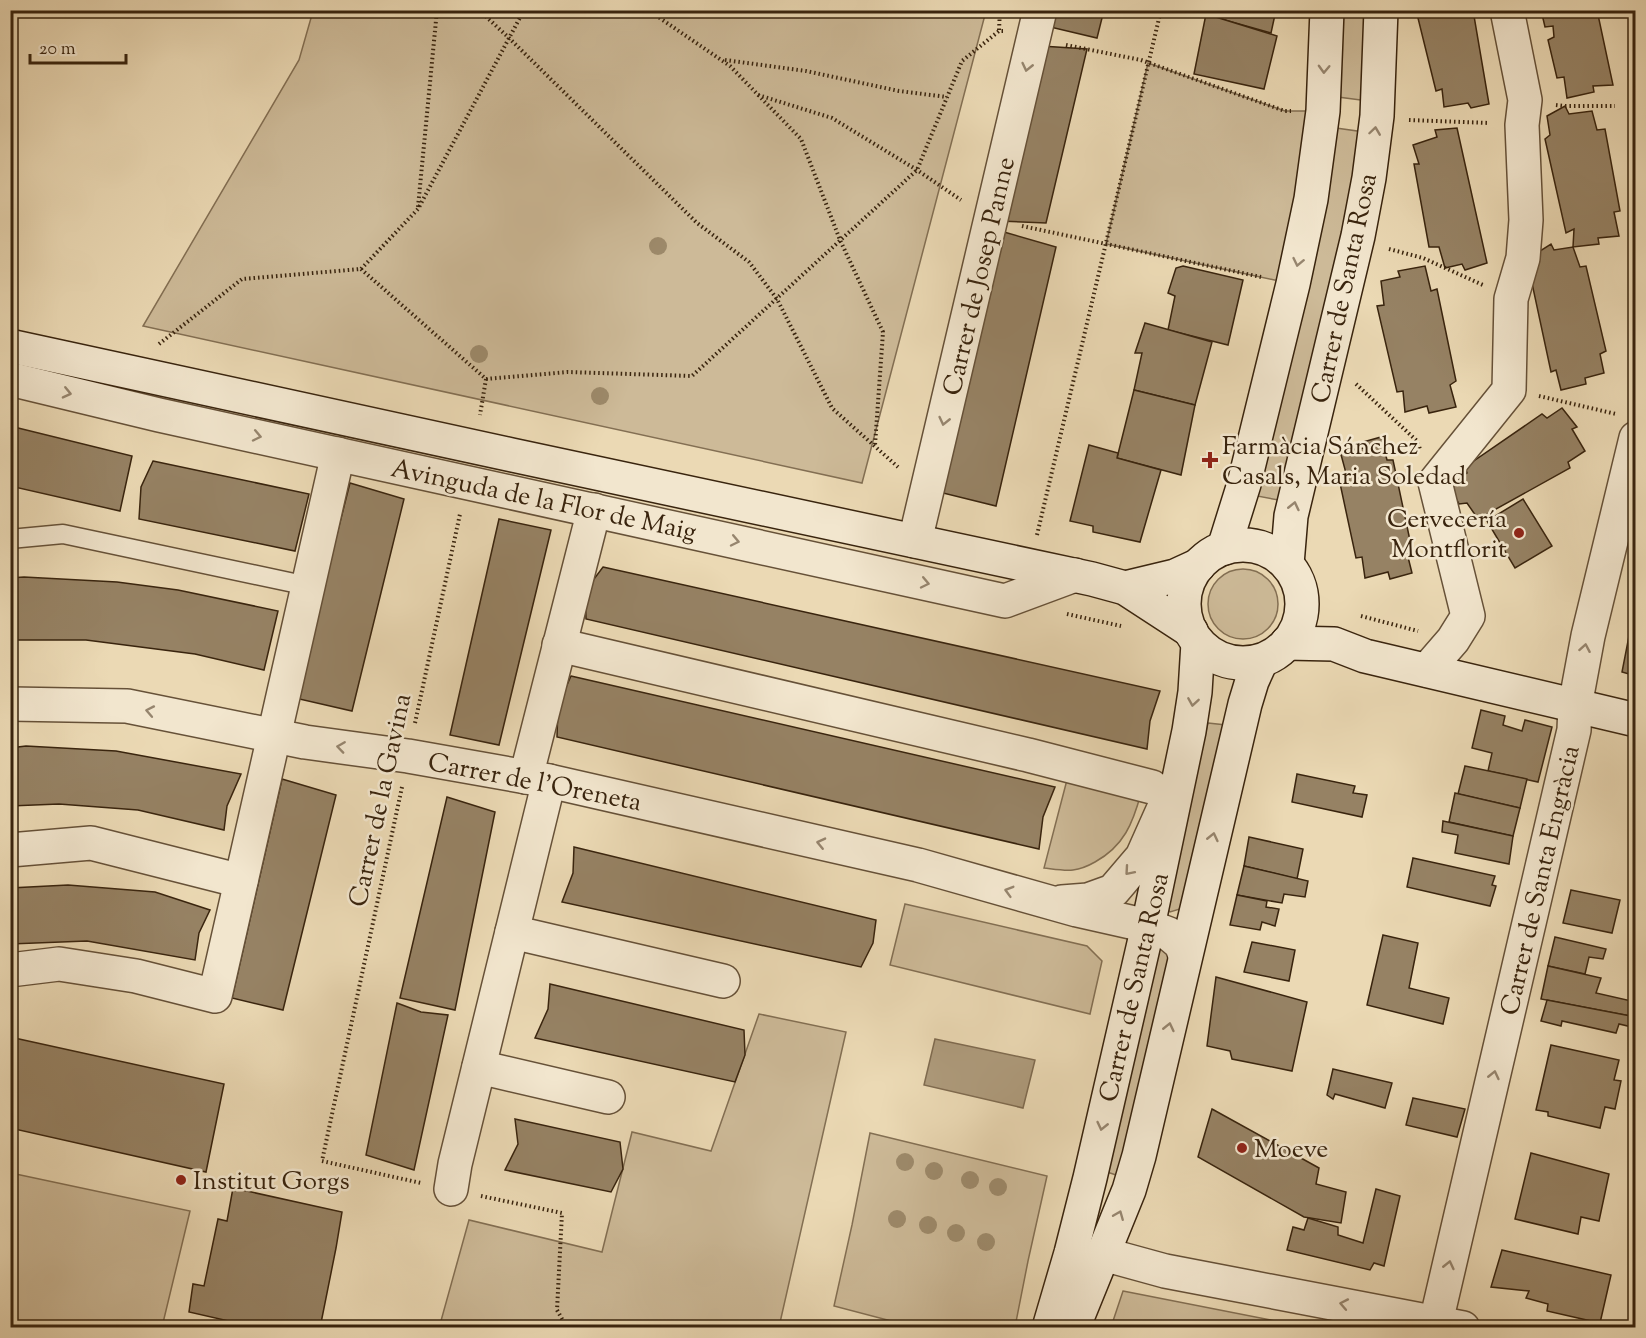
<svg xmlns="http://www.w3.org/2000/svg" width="1646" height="1338" font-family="'Sorts Mill Goudy',serif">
<rect width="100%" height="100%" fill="#ebd9b4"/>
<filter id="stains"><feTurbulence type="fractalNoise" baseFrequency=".00333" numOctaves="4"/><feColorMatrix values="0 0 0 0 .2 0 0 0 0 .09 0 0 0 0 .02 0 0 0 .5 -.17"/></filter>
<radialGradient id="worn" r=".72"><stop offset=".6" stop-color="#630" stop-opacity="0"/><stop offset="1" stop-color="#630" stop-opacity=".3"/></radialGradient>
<!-- green -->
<g fill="#cdba98" stroke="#836f53" stroke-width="1.5">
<path d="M 313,11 L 986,11 L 862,483 L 143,326 L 299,60 Z"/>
<path d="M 1341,11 L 1372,11 L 1368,101 L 1338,97 Z"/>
<path d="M 1148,63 L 1285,111 L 1323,111 L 1293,284 L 1106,244 Z"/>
<path d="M 1336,128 L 1364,132 L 1284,501 L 1257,496 Z"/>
<circle cx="1243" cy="604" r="35"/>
<path d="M 1208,723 L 1235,726 L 1180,909 L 1170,912 L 1164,905 Z"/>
<path d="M 1068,776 L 1141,793 C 1133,823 1124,846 1095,862 C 1088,866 1081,869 1073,870 C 1064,871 1053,869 1044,868 Z"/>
<path d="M 905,904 L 1087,946 L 1102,961 L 1090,1014 L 890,965 Z"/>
<path d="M 1156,947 L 1173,953 L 1128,1179 L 1104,1171 Z"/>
<path d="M 759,1014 L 846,1032 L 779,1327 L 439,1328 L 469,1220 L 602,1252 L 632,1132 L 711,1151 Z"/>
<path d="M 870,1133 L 1047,1176 L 1028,1261 L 1015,1327 L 914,1327 L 834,1306 L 852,1225 Z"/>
<path d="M 11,1173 L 190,1211 L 162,1327 L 11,1327 Z"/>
<path d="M 1123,1291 L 1306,1327 L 1111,1327 Z"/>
</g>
<!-- water -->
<path fill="#ae9b7c" stroke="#7f6b50" stroke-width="1.5" d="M 935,1039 L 1035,1060 L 1023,1108 L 924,1085 Z"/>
<!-- building -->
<g fill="#968264" stroke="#39240e" stroke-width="1.5">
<path d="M 1050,10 L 1104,10 L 1097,38 L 1046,26 Z"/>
<path d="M 1200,10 L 1276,10 L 1271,33 L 1200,13 Z"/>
<path d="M 1416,10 L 1473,10 L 1489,104 L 1471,108 L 1468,103 L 1444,107 L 1442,89 L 1436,91 Z"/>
<path d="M 1541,10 L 1597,10 L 1613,85 L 1593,86 L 1594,92 L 1567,98 L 1564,77 L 1557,78 L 1548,40 L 1554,37 L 1553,26 L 1545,27 Z"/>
<path d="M 1206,14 L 1277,36 L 1264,89 L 1194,74 Z"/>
<path d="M 1041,46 L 1087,49 L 1046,223 L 999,221 Z"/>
<path d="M 1565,106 L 1569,114 L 1592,111 L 1597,130 L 1605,129 L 1620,211 L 1614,212 L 1619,236 L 1598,238 L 1599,244 L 1573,247 L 1574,229 L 1566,233 L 1545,139 L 1550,135 L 1547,116 Z"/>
<path d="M 1457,128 L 1487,263 L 1465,270 L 1462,264 L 1445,268 L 1439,247 L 1429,247 L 1414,164 L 1419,164 L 1413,145 L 1437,137 L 1435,130 Z"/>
<path d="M 1004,232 L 1056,247 L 996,506 L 943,493 Z"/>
<path d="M 1551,244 L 1554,250 L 1573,247 L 1580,267 L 1586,266 L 1606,351 L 1600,354 L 1604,373 L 1585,378 L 1586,384 L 1561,390 L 1556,370 L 1551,372 L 1530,274 L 1529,258 Z"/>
<path d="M 1183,266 L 1243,280 L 1228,345 L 1168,330 L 1175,296 L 1168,293 L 1176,268 Z"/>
<path d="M 1425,266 L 1431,291 L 1437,289 L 1456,381 L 1450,385 L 1456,407 L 1429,413 L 1427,406 L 1405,412 L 1403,391 L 1397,392 L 1377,306 L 1384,305 L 1381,281 L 1400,277 L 1398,271 Z"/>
<path d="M 1145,323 L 1212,342 L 1195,405 L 1134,390 L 1142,353 L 1135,353 Z"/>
<path d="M 1134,390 L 1195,405 L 1181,475 L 1117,458 Z"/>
<path d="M 1562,408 L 1577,427 L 1572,429 L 1585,451 L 1568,462 L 1570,468 L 1478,519 L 1467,503 L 1459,504 L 1449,485 L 1467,473 L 1465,467 L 1542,414 L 1547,418 Z"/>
<path d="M 10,426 L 132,456 L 120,511 L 10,486 Z"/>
<path d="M 1381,437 L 1387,460 L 1393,460 L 1412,550 L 1407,553 L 1412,573 L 1390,579 L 1388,572 L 1365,578 L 1362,557 L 1356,558 L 1338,474 L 1346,473 L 1340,451 L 1365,448 L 1363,442 Z"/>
<path d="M 1089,445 L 1118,453 L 1117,458 L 1161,470 L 1140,542 L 1093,532 L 1093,526 L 1070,521 Z"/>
<path d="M 153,461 L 309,494 L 295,551 L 139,519 L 141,487 Z"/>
<path d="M 350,483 L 404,499 L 352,711 L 295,698 Z"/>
<path d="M 1523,499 L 1552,546 L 1515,568 L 1487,521 Z"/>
<path d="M 499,519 L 551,530 L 499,745 L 450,735 Z"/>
<path d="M 603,567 L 1160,691 L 1150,721 L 1147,749 L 586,619 L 585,591 Z"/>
<path d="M 24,577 L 117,582 L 178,590 L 278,611 L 264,670 L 195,654 L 86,640 L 10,640 L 10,578 Z"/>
<path d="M 1629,636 L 1635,638 L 1636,636 L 1636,676 L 1622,672 Z"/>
<path d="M 571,676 L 1055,787 L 1043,817 L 1039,849 L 557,737 L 558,705 Z"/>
<path d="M 1481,710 L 1505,716 L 1503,725 L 1522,731 L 1525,720 L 1552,727 L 1538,782 L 1488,771 L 1492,753 L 1472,748 Z"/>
<path d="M 26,746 L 116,751 L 241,774 L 227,806 L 224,830 L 138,810 L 59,804 L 10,806 L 10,748 Z"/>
<path d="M 1465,766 L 1527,779 L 1520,808 L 1458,794 Z"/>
<path d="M 1297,774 L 1355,786 L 1353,793 L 1367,795 L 1362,817 L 1292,802 Z"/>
<path d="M 282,779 L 336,795 L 283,1010 L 232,998 Z"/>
<path d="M 1455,793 L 1520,808 L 1513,836 L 1449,822 Z"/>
<path d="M 447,797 L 495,812 L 455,1010 L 400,998 Z"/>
<path d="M 1443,821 L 1513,836 L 1509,864 L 1455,853 L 1458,835 L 1442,832 Z"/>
<path d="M 1249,837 L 1303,849 L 1297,879 L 1244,866 Z"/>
<path d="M 574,847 L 876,920 L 873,943 L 861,967 L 562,902 L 573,873 Z"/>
<path d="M 1413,858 L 1495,876 L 1492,885 L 1496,886 L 1490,906 L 1407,887 Z"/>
<path d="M 1244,866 L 1308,881 L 1305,897 L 1284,894 L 1282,903 L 1237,895 Z"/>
<path d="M 68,885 L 155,892 L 210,910 L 199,933 L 195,960 L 87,941 L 10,944 L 10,888 Z"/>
<path d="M 1571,890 L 1620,900 L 1612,933 L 1563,923 Z"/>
<path d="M 1237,895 L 1267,901 L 1266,907 L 1279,909 L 1275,926 L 1262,922 L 1260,930 L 1230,925 Z"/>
<path d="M 1383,935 L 1418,943 L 1409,988 L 1449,998 L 1443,1024 L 1367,1005 Z"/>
<path d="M 1555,937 L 1606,949 L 1603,959 L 1589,957 L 1585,974 L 1548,966 Z"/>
<path d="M 1252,942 L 1295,950 L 1289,981 L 1244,972 Z"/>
<path d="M 1548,966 L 1601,978 L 1596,993 L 1636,1002 L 1636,1017 L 1541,999 Z"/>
<path d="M 1216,977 L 1307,1002 L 1292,1071 L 1232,1059 L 1230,1051 L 1207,1046 Z"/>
<path d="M 550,984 L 744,1030 L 745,1055 L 735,1082 L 535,1038 L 548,1009 Z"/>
<path d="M 1547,1000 L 1636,1017 L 1636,1028 L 1619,1024 L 1616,1033 L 1562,1021 L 1561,1026 L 1541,1021 Z"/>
<path d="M 397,1003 L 421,1012 L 448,1015 L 414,1170 L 366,1155 Z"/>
<path d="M 10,1037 L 224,1084 L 206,1172 L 10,1128 Z"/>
<path d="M 1551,1045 L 1619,1060 L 1614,1080 L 1621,1081 L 1615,1109 L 1605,1107 L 1600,1128 L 1548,1116 L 1548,1112 L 1536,1110 Z"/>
<path d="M 1333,1069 L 1392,1083 L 1385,1108 L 1335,1094 L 1333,1099 L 1327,1095 Z"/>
<path d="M 1413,1098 L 1465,1109 L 1457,1137 L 1406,1125 Z"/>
<path d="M 1212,1109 L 1319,1168 L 1316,1184 L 1346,1192 L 1341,1223 L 1304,1217 L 1198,1157 Z"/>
<path d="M 515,1119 L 620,1142 L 623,1169 L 611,1192 L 505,1170 L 518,1144 Z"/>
<path d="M 1531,1153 L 1609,1174 L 1599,1221 L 1581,1217 L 1578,1234 L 1515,1219 Z"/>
<path d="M 233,1188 L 342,1212 L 336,1248 L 320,1328 L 259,1328 L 189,1312 L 193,1284 L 204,1286 L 218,1219 L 227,1221 Z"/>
<path d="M 1376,1189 L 1400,1196 L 1384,1266 L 1374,1263 L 1370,1270 L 1287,1250 L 1293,1227 L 1304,1230 L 1308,1218 L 1338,1227 L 1338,1235 L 1363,1243 Z"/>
<path d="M 1502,1250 L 1611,1275 L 1600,1323 L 1547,1311 L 1548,1304 L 1526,1298 L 1529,1291 L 1491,1287 Z"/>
</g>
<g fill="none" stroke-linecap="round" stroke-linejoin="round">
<!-- lane casing -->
<g stroke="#665138" stroke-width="21">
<path id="lane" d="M 10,539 L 63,534 L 308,586"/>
</g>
<!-- street casing -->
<g stroke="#665138" stroke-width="36">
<g id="street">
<path d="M 10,379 L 159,415 L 1005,601 L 1075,575"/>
<path d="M 915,541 L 1040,10"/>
<path d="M 559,645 L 1028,755 L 1152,787"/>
<path d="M 1427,670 L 1453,640 L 1468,616 L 1435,482 L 1509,390 L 1511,299 L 1523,258 L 1526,220 L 1522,125 L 1525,100 L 1507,10"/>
<path d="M 10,704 L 127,706 L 305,742 L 408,756 L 549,781 L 918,865 L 1077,910 L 1148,926 L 1169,934 L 1181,944 L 1185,955"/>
<path d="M 526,777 L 594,510"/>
<path d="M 10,850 L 91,843 L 241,881"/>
<path d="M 1062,902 L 1088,900 L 1113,891 L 1142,857 L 1167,801"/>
<path d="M 512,932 L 723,981"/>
<path d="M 10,970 L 59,964 L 136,976 L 215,996 L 338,454"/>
<path d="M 479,1067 L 608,1097"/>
<path d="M 451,1189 L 455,1164 L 549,781"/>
<path d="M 1103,1254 L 1165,1271 L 1463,1328"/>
<path d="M 1436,1322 L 1574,730 L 1575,706 L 1588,636 L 1636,438"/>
</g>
</g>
<!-- secondary casing -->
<g stroke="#39240e" stroke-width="36">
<g id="secondary">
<path d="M 10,346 L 512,455 L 1092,579 L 1125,588 L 1191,631"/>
<circle cx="1243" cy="604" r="59"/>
<path d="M 1224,548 L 1244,484 L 1293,284 L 1311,199 L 1323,111 L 1327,10"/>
<path d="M 1287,564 L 1291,516 L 1358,236 L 1369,178 L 1377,116 L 1381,10"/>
<path d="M 1125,588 L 1175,576 L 1199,565"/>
<path d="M 1287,643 L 1334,644 L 1365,656 L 1636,720"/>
<path d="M 1049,1328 L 1071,1253 L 1090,1178 L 1148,926 L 1189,731 L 1195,692 L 1198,643"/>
<path d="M 1073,1328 L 1129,1190 L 1139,1156 L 1245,704 L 1252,681 L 1261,661"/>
</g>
</g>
<!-- path -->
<g stroke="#39240e" stroke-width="4" stroke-dasharray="1.5 3" stroke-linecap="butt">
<path d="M 479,10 L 509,38 L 697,223 L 749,262 L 777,299 L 832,408 L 898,467"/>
<path d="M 648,10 L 730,66 L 801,139 L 840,240 L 883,332 L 875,445"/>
<path d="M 999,30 L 1000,10"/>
<path d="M 1066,45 L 1141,60 L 1285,111 L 1291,111"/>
<path d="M 725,60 L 806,71 L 899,91 L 947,97"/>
<path d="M 758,95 L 832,118 L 917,170 L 961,200"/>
<path d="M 1556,105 L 1565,106 L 1615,106"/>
<path d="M 1409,120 L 1489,123"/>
<path d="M 418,207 L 437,10"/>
<path d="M 1022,226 L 1261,277"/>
<path d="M 1389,249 L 1423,258 L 1483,285"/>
<path d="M 361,269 L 486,379 L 480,415"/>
<path d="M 159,344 L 242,279 L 361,269 L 418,209 L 524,10"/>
<path d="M 486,379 L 568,372 L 692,376 L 917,170 L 962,61 L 999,31 L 1003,31"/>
<path d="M 1356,384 L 1417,441 L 1420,449"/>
<path d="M 1539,396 L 1616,414"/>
<path d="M 1037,535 L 1161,10"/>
<path d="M 1067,614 L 1121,626"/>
<path d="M 1361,616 L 1418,631"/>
<path d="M 415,723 L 460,514"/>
<path d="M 402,787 L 322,1161 L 421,1183"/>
<path d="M 481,1196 L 562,1213 L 557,1310 L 567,1328"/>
</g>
<!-- lane -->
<use href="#lane" stroke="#f2e6ce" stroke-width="18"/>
<!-- street -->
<use href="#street" stroke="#f2e6ce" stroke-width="33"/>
<!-- secondary -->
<use href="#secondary" stroke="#f2e6ce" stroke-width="33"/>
</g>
<!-- trees -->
<g fill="#9d8a6b">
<circle cx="658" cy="246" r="9"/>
<circle cx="479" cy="354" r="9"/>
<circle cx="600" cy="396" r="9"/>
<circle cx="905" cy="1162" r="9"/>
<circle cx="934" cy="1171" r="9"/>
<circle cx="970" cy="1180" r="9"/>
<circle cx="998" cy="1187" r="9"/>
<circle cx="897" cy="1219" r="9"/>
<circle cx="928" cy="1225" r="9"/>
<circle cx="956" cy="1233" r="9"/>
<circle cx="986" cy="1242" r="9"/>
</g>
<!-- one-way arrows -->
<defs><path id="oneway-chevron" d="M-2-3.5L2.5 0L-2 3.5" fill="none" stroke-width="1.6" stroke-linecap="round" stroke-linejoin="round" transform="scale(1.5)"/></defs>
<g stroke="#96856e">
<use href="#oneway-chevron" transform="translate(1027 67) rotate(103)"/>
<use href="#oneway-chevron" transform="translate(1324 69) rotate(92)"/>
<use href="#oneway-chevron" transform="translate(1375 131) rotate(-82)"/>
<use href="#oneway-chevron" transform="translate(1298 262) rotate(102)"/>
<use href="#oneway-chevron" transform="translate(67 393) rotate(13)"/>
<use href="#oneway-chevron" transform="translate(944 421) rotate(103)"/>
<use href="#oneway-chevron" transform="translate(257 436) rotate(12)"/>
<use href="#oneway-chevron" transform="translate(1294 506) rotate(-77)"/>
<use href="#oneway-chevron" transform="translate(735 541) rotate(12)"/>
<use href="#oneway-chevron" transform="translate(925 583) rotate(12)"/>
<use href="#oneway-chevron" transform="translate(1585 648) rotate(-80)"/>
<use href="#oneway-chevron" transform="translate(1193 702) rotate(99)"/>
<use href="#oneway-chevron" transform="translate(150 711) rotate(-169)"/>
<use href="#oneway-chevron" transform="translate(341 747) rotate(-172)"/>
<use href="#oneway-chevron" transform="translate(1213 837) rotate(-77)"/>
<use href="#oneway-chevron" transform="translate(821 843) rotate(-167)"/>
<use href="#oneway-chevron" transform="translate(1129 871) rotate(131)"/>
<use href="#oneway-chevron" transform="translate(1009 891) rotate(-164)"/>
<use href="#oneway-chevron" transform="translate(1169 1027) rotate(-77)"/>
<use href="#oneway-chevron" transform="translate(1494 1075) rotate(-77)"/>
<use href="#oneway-chevron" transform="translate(1102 1126) rotate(103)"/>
<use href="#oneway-chevron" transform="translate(1119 1215) rotate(-68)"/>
<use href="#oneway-chevron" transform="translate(1449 1265) rotate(-77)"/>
<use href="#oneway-chevron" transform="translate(1344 1304) rotate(-169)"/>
</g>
<!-- markers -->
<g fill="#8f2418" stroke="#f2e6ce" stroke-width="2">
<path d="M1207 451h6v6h6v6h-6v6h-6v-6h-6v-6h6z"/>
<circle cx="1519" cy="533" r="6"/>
<circle cx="1242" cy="1148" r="6"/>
<circle cx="181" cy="1180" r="6"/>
</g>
<g text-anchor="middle" stroke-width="5" stroke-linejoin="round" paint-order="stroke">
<!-- street labels -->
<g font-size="26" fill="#39240e" stroke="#f2e6ce">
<text transform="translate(978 276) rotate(-77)" y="9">Carrer de Josep Panne</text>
<text transform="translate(1343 288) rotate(-78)" y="9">Carrer de Santa Rosa</text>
<text transform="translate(544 499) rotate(12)" y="9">Avinguda de la Flor de Maig</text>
<text transform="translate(535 781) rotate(11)" y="9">Carrer de l'Oreneta</text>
<text transform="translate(379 800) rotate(-78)" y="9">Carrer de la Gavina</text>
<text transform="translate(1539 880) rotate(-77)" y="9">Carrer de Santa Engràcia</text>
<text transform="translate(1133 987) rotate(-77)" y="9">Carrer de Santa Rosa</text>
</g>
<!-- poi labels -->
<g font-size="26" fill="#39240e" stroke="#f2e6ce" text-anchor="start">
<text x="1222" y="454">Farmàcia Sánchez<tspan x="1222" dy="30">Casals, Maria Soledad</tspan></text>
<text x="1507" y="527" text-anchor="end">Cervecería<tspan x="1507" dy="30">Montflorit</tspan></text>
<text x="1254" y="1157">Moeve</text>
<text x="193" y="1189">Institut Gorgs</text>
</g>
</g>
<!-- margin -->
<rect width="1646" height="1338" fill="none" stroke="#ebd9b4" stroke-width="36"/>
<rect x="12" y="12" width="1622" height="1314" fill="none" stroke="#39240e" stroke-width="3"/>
<rect x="18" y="18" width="1610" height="1302" fill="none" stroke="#39240e" stroke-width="1.5"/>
<!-- scale -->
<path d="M30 54v9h96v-9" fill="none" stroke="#39240e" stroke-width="3"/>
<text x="39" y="54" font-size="18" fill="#39240e" stroke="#f2e6ce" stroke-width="4.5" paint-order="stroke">20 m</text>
<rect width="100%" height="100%" filter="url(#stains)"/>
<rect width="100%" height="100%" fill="url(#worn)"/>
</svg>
